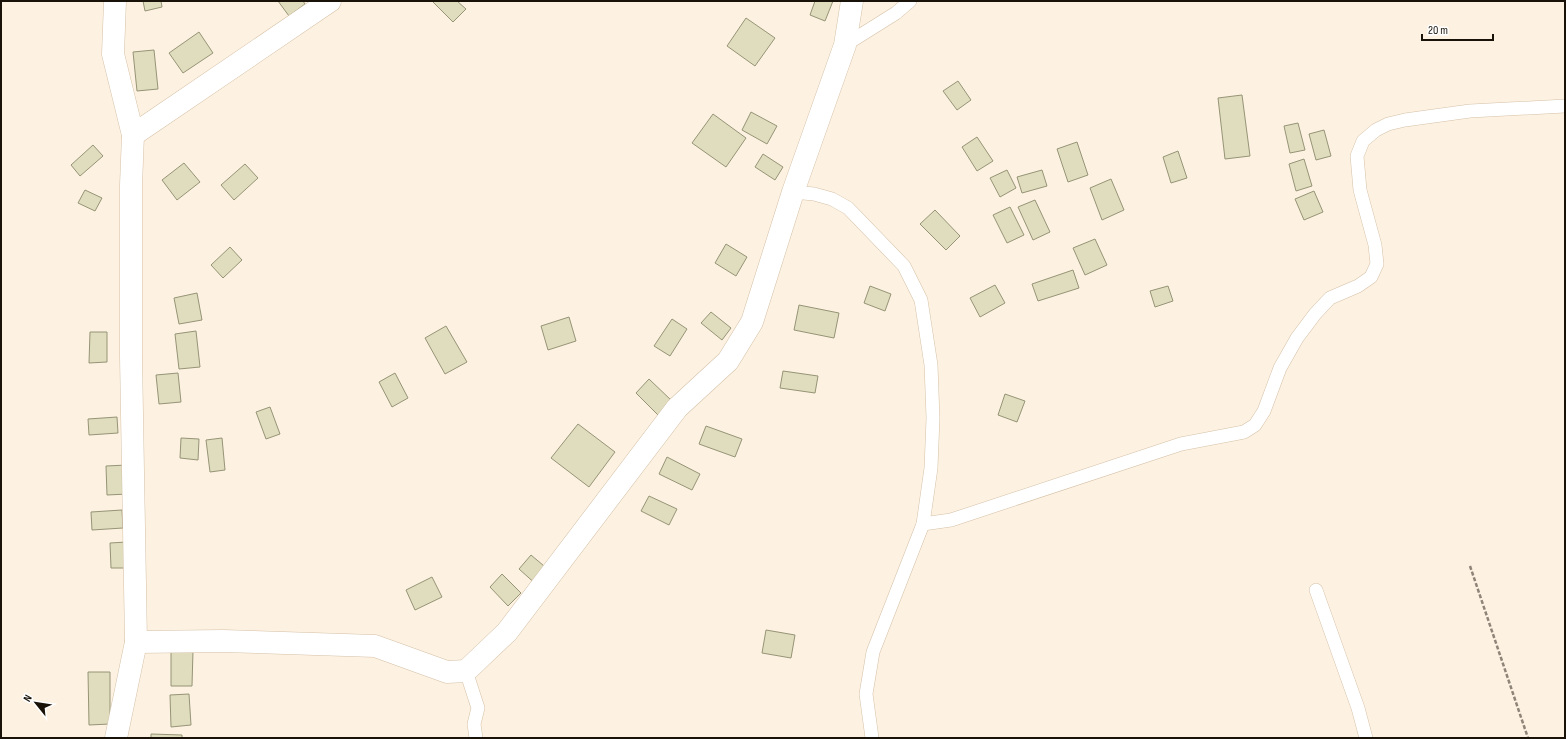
<svg xmlns="http://www.w3.org/2000/svg" width="1566" height="739" font-family="'Sofia Sans Condensed',sans-serif">
<rect width="100%" height="100%" fill="#fdf1e1"/>
<!-- building -->
<g fill="#dfddbe" stroke="#969476">
<path d="M 143,1 L 161,1 L 162,7 L 145,11 Z"/>
<path d="M 278,1 L 303,1 L 305,4 L 289,16 Z"/>
<path d="M 432,1 L 457,1 L 466,9 L 453,22 Z"/>
<path d="M 815,1 L 833,1 L 825,21 L 810,15 Z"/>
<path d="M 746,18 L 775,38 L 755,66 L 727,46 Z"/>
<path d="M 199,32 L 213,53 L 183,73 L 169,53 Z"/>
<path d="M 154,50 L 158,89 L 137,91 L 133,52 Z"/>
<path d="M 958,81 L 971,100 L 957,110 L 943,91 Z"/>
<path d="M 1242,95 L 1250,156 L 1225,159 L 1218,98 Z"/>
<path d="M 751,112 L 777,126 L 767,144 L 742,130 Z"/>
<path d="M 713,114 L 746,138 L 726,167 L 692,143 Z"/>
<path d="M 1298,123 L 1305,150 L 1290,153 L 1284,126 Z"/>
<path d="M 1324,130 L 1331,156 L 1316,160 L 1309,134 Z"/>
<path d="M 977,137 L 993,161 L 977,171 L 962,147 Z"/>
<path d="M 1077,142 L 1088,175 L 1068,182 L 1057,149 Z"/>
<path d="M 93,145 L 103,156 L 80,176 L 71,165 Z"/>
<path d="M 1178,151 L 1187,178 L 1171,183 L 1163,157 Z"/>
<path d="M 763,154 L 783,167 L 775,180 L 755,167 Z"/>
<path d="M 1304,159 L 1312,186 L 1296,191 L 1289,164 Z"/>
<path d="M 184,163 L 200,182 L 177,200 L 162,180 Z"/>
<path d="M 245,164 L 258,178 L 234,200 L 221,185 Z"/>
<path d="M 1007,170 L 1016,188 L 1000,197 L 990,178 Z"/>
<path d="M 1042,170 L 1047,186 L 1022,193 L 1017,177 Z"/>
<path d="M 1111,179 L 1124,210 L 1102,220 L 1090,188 Z"/>
<path d="M 85,190 L 102,198 L 95,211 L 78,203 Z"/>
<path d="M 1314,191 L 1323,212 L 1304,220 L 1295,199 Z"/>
<path d="M 1035,200 L 1050,232 L 1033,240 L 1018,207 Z"/>
<path d="M 1010,207 L 1024,235 L 1007,243 L 993,215 Z"/>
<path d="M 935,210 L 960,236 L 946,250 L 920,224 Z"/>
<path d="M 1095,239 L 1107,265 L 1085,275 L 1073,248 Z"/>
<path d="M 726,244 L 747,257 L 736,276 L 715,263 Z"/>
<path d="M 230,247 L 242,260 L 223,278 L 211,265 Z"/>
<path d="M 1073,270 L 1079,288 L 1038,301 L 1032,284 Z"/>
<path d="M 995,285 L 1005,303 L 980,317 L 970,298 Z"/>
<path d="M 870,286 L 891,294 L 885,311 L 864,303 Z"/>
<path d="M 1168,286 L 1173,301 L 1155,307 L 1150,291 Z"/>
<path d="M 197,293 L 202,320 L 179,324 L 174,298 Z"/>
<path d="M 799,305 L 839,313 L 834,338 L 794,330 Z"/>
<path d="M 711,312 L 731,328 L 722,340 L 701,323 Z"/>
<path d="M 569,317 L 576,341 L 548,350 L 541,326 Z"/>
<path d="M 672,319 L 687,329 L 670,356 L 654,346 Z"/>
<path d="M 446,326 L 467,362 L 445,374 L 425,338 Z"/>
<path d="M 196,331 L 200,367 L 179,369 L 175,334 Z"/>
<path d="M 90,332 L 107,332 L 107,362 L 89,363 Z"/>
<path d="M 783,371 L 818,376 L 815,393 L 780,388 Z"/>
<path d="M 178,373 L 181,402 L 159,404 L 156,375 Z"/>
<path d="M 395,373 L 408,398 L 392,407 L 379,382 Z"/>
<path d="M 649,379 L 672,401 L 658,415 L 636,393 Z"/>
<path d="M 1005,394 L 1025,401 L 1017,422 L 998,415 Z"/>
<path d="M 270,407 L 280,434 L 266,439 L 256,412 Z"/>
<path d="M 117,417 L 118,433 L 89,435 L 88,419 Z"/>
<path d="M 578,424 L 615,452 L 589,487 L 551,458 Z"/>
<path d="M 706,426 L 742,439 L 735,457 L 699,444 Z"/>
<path d="M 181,438 L 199,439 L 198,460 L 180,458 Z"/>
<path d="M 222,438 L 225,470 L 210,472 L 206,440 Z"/>
<path d="M 667,457 L 700,474 L 692,490 L 659,474 Z"/>
<path d="M 127,465 L 128,494 L 107,495 L 106,466 Z"/>
<path d="M 649,496 L 677,509 L 669,525 L 641,511 Z"/>
<path d="M 122,510 L 123,528 L 92,530 L 91,512 Z"/>
<path d="M 127,542 L 128,568 L 111,568 L 110,543 Z"/>
<path d="M 531,555 L 550,571 L 538,586 L 519,569 Z"/>
<path d="M 502,574 L 521,593 L 508,606 L 490,587 Z"/>
<path d="M 432,577 L 442,597 L 415,610 L 406,590 Z"/>
<path d="M 766,630 L 795,635 L 791,658 L 762,653 Z"/>
<path d="M 171,650 L 193,650 L 192,686 L 171,686 Z"/>
<path d="M 88,672 L 110,672 L 110,724 L 89,725 Z"/>
<path d="M 189,694 L 191,725 L 171,727 L 170,695 Z"/>
<path d="M 151,734 L 182,735 L 182,738 L 151,738 Z"/>
</g>
<g fill="none" stroke-linecap="round" stroke-linejoin="round">
<!-- service casing -->
<g stroke="#d5c1a7" stroke-width="14">
<g id="service">
<path d="M 845,45 L 896,13 L 910,1"/>
<path d="M 793,192 L 814,194 L 832,199 L 848,208 L 904,266 L 921,300 L 931,365 L 933,418 L 931,468 L 923,524 L 873,652 L 866,694 L 872,738"/>
<path d="M 923,524 L 951,520 L 1181,444 L 1244,432 L 1255,425 L 1264,411 L 1280,368 L 1297,338 L 1315,314 L 1330,298 L 1358,286 L 1371,277 L 1377,264 L 1375,245 L 1360,190 L 1357,156 L 1363,141 L 1376,130 L 1388,124 L 1405,120 L 1470,111 L 1565,106"/>
<path d="M 1316,590 L 1358,708 L 1366,738"/>
<path d="M 466,671 L 478,708 L 474,724 L 476,738"/>
</g>
</g>
<!-- minor casing -->
<g stroke="#d5c1a7" stroke-width="23">
<g id="minor">
<path d="M 115,1 L 113,54 L 133,135 L 131,185 L 131,357 L 136,642 L 116,738"/>
<path d="M 133,135 L 330,1"/>
<path d="M 136,642 L 223,641 L 375,646 L 447,672 L 466,671 L 507,632 L 677,408 L 728,361 L 752,322 L 793,192 L 845,45 L 852,1"/>
</g>
</g>
<!-- path -->
<path stroke="#8e8478" stroke-width="2.5" stroke-dasharray="4 2" stroke-linecap="butt" d="M 1470,566 L 1528,738"/>
<!-- service -->
<use href="#service" stroke="#fff" stroke-width="13"/>
<!-- minor -->
<use href="#minor" stroke="#fff" stroke-width="22"/>
</g>
<!-- border -->
<rect width="1566" height="739" fill="none" stroke="#191209" stroke-width="4"/>
<!-- north arrow -->
<g transform="translate(36 703) rotate(300)" stroke="#ffffff" stroke-width="3" paint-order="stroke">
<path d="M0-3L7 15L0 10L-7 15Z" fill="#191209"/>
<text y="-6" font-size="11" font-weight="bold" text-anchor="middle" fill="#191209">N</text>
</g>
<!-- scale -->
<path d="M1422 34v6h71v-6" fill="none" stroke="#191209" stroke-width="2"/>
<text x="1428" y="34" font-size="12" fill="#191209" stroke="#ffffff" stroke-width="3" paint-order="stroke">20 m</text>
</svg>
